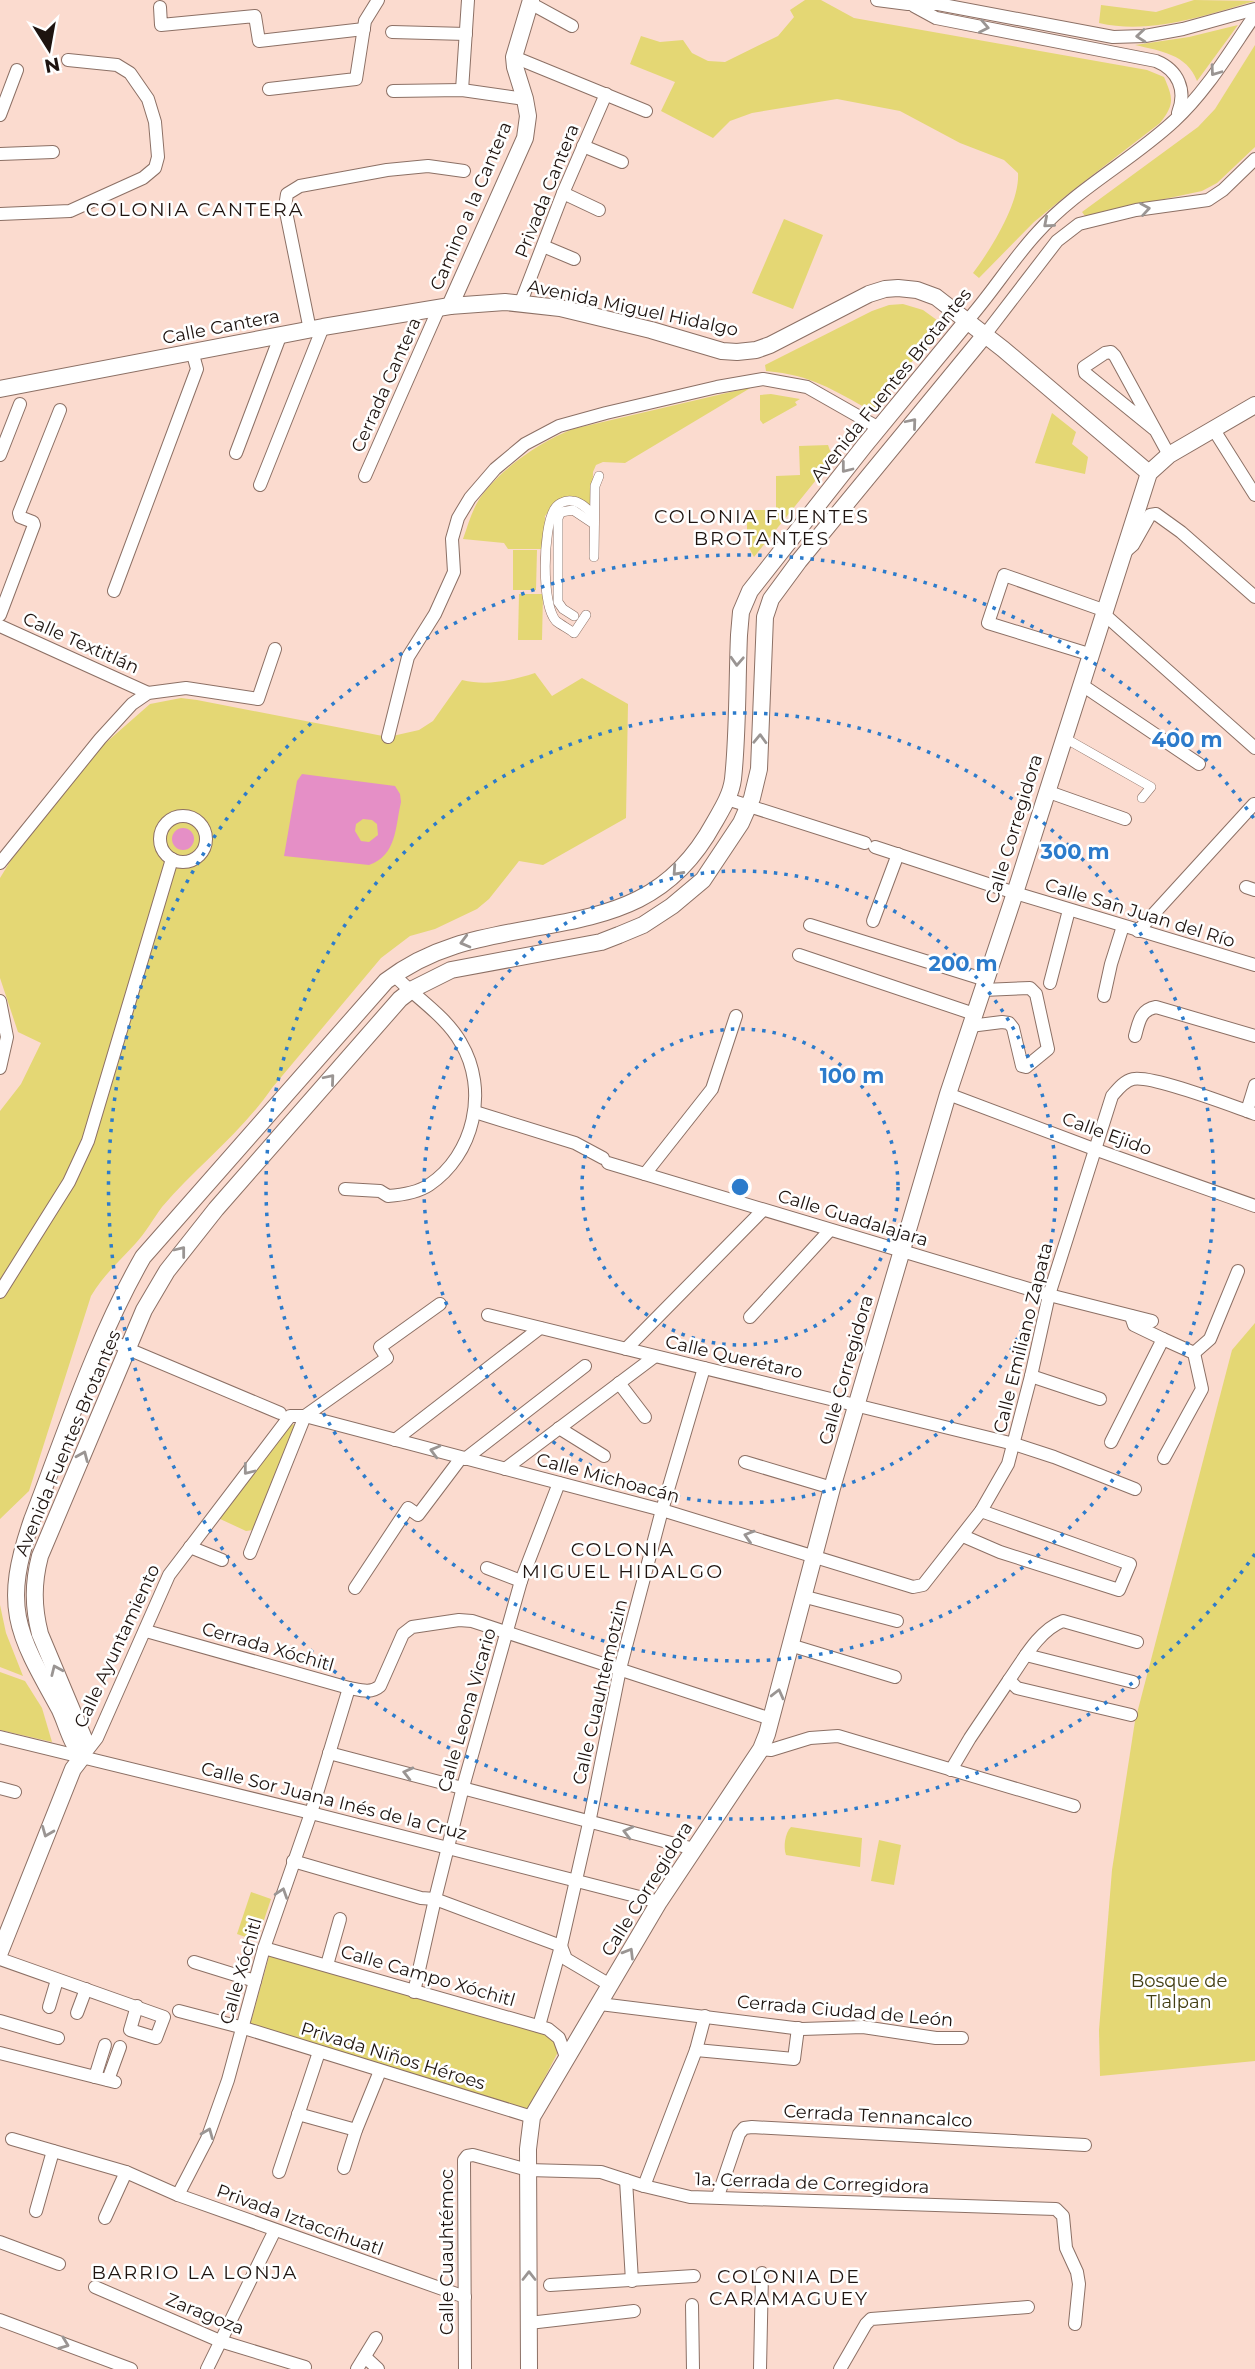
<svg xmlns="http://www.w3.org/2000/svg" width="1255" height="2369" font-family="Montserrat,sans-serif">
<rect width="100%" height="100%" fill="#fbdbcf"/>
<!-- green -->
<g fill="#e4d774">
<path d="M 805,0 L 821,0 L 854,18 L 1147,70 L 1164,77 C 1173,98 1175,104 1160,123 L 1068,194 L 1034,222 L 979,278 L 973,273 C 991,249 1020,203 1018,173 L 1004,160 L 960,143 L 900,111 L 837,99 L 752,113 L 730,121 L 713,138 L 661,111 L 675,82 L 630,64 L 641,36 L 660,42 L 683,40 L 692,53 L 708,61 L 725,62 L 778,36 L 794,17 L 790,10 Z"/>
<path d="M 1194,0 L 1255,1 C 1206,15 1151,35 1099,23 L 1101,5 L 1156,12 Z"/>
<path d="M 1238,25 L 1197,81 C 1187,54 1160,51 1135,45 L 1189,37 Z"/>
<path d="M 1255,45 L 1255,147 L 1217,183 L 1202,191 L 1085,216 L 1082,212 L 1198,127 L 1215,109 Z"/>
<path d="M 784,219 L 823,235 L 793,309 L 752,293 Z"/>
<path d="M 903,304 L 923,310 L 941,323 L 940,327 L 872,411 C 832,390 813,375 766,371 L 765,365 L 872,311 L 889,305 Z"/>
<path d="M 752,387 L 625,463 L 603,462 L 596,465 L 593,472 L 592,508 L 558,500 L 545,516 L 544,549 L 508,549 L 504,543 L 463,539 C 468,525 472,510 480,498 C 500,469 541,441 573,429 Z"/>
<path d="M 771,394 L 800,399 L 795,402 L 797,405 L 763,424 L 760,420 L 760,395 Z"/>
<path d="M 1052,413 L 1076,432 L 1072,444 L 1088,457 L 1085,474 L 1035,463 Z"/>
<path d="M 828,445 L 833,459 L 754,557 L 747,544 L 747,510 L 776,510 L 776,476 L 800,475 L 799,446 Z"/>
<path d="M 513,550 L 537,550 L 536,590 L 513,590 Z"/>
<path d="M 519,594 L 543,594 L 542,640 L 518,640 Z"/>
<path d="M 535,673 L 552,696 L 582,678 L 628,704 L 626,818 L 543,865 L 519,861 L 489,899 L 477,909 L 435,929 L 410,936 L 381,958 L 272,1088 C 241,1133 197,1166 162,1207 C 153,1219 146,1232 136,1243 C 119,1262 105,1273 91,1296 L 29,1491 L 0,1519 L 0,1111 L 21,1084 L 41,1043 L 18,1032 L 0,978 L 0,878 L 11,860 L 101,747 L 150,704 L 181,698 L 197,700 L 388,737 L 419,730 L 433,721 L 462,680 C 487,686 510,681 535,673 Z"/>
<path d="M 1255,1323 L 1255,2061 L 1100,2076 L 1099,2030 L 1112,1870 L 1135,1721 L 1232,1350 Z"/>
<path d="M 295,1424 L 253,1530 L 246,1531 L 218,1518 L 291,1425 Z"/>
<path d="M 0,1605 L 6,1633 L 23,1676 L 0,1667 Z"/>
<path d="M 0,1672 L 25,1681 L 42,1708 L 52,1742 L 0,1730 Z"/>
<path d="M 791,1827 L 862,1838 L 860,1867 L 786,1855 C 783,1847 785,1833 791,1827 Z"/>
<path d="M 879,1840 L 901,1845 L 894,1885 L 871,1881 Z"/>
<path d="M 251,1892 L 271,1899 L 257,1941 L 237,1934 Z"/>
<path d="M 270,1953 L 550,2036 L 557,2045 L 558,2052 L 528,2110 L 250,2025 Z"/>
</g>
<!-- water -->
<g fill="#e58fc6" fill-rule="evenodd">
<path d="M 302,774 L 395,786 L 400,794 L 401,802 C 395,828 397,855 369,865 L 284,856 L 297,781 ZM 363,819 L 372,820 L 377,824 L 378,835 L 369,842 L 361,841 L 355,831 L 356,824 Z"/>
<circle cx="183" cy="839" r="11"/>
</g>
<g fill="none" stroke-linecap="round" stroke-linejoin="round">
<!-- pedestrian casing -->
<g stroke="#8c7065" stroke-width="10">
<g id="pedestrian">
<path d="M 594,557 L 595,486 L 599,476"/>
<path d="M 586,615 L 574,633 C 569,629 561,625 556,621 C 541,604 543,529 554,510 C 557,504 564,500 572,501 C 580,501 588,510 594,515"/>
<path d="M 574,616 L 563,609 L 558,602 L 558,518 L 561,512 L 573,510 L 594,524"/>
<path d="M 1063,737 L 1151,787 L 1142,798"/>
</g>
</g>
<!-- minor casing -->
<g stroke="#8c7065" stroke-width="14">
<g id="minor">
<path d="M 877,0 L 908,4 L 938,4 L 1113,37 L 1145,36 L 1183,29 L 1255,9"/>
<path d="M 530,3 L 572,26"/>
<path d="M 914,6 L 936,18 L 1156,61 C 1178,70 1187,90 1178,113"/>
<path d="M 160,7 L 161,25 L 255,16 L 259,41 L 364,29"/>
<path d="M 392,32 L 466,34"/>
<path d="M 514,57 L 646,111"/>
<path d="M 269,89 L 356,79 L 365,21 L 378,0"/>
<path d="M 462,90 L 468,0"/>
<path d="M 393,91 L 462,90 L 525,99"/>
<path d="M 0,115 L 17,70"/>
<path d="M 583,146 L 622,162"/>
<path d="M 0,154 L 53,152"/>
<path d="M 563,193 L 599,210"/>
<path d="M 0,214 L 70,211 L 143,178 L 155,168 L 158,157 L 155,122 L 148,99 L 130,73 L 117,65 L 68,60"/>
<path d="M 543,246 L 574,259"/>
<path d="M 521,302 L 563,193 L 606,94"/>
<path d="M 967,321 C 992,293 1012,260 1037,233 C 1076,189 1131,161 1174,121 C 1206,92 1230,51 1255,15"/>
<path d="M 310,330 L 285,207 L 287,194 L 300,186 L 387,170 L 428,166 L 464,171"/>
<path d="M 984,336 L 1057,241 L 1079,224 L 1136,210 L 1208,200 L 1223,190 L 1255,159"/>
<path d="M 1154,429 L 1085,373 L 1084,367 L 1105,353 L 1111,352 L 1115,356 L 1169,455"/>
<path d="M 1214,430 L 1255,495"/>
<path d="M 236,453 L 281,334"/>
<path d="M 0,455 L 20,404"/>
<path d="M 365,476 L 439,308"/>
<path d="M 260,485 L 323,327"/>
<path d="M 1125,552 L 1133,545 L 1150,515 L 1156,514 L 1181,532 L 1255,597"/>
<path d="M 114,591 L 197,369 L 192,351"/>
<path d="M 0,615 L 34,525 L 33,522 L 20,517 L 19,513 L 60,410"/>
<path d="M 1105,615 L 1255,748"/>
<path d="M 0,626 L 148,693"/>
<path d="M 1092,655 L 988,623 L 1004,575 L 1106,611"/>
<path d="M 1082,685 L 1199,764"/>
<path d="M 388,737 L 408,657 L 435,614 L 454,572 L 452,539 L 458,518 L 470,498 L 495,469 L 525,444 L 559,426 L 606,413 L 717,387 L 763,379 L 807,387 L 879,428"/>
<path d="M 1046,791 L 1125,819"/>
<path d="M 727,799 L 865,843"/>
<circle cx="183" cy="839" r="23"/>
<path d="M 875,847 L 1015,893 L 1255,965"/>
<path d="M 0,863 L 100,739 L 132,704 L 148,693 L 186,688 L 258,699 L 275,649"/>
<path d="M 1246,887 L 1255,890"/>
<path d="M 873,921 L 898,854"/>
<path d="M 810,925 L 986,980"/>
<path d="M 1138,931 L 1254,804"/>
<path d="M 799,955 L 974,1014"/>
<path d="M 1050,983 L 1069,910"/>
<path d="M 1104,996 L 1111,964 L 1123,926"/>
<path d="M 0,1001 L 7,1037 L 0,1068"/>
<path d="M 970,1026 L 1002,1022 L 1009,1023 L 1013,1028 L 1022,1066 L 1026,1067 L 1048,1049 L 1036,994 L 1030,988 L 983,990"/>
<path d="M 1135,1036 C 1139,1022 1140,1010 1156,1007 L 1255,1036"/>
<path d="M 948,1094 L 1094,1149 L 1255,1206"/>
<path d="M 1247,1111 L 1255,1085"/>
<path d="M 475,1112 L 575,1143 L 603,1158"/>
<path d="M 608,1163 L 1049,1295 L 1152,1321"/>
<path d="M 645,1174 L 712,1089 L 736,1016"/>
<path d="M 345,1189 L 380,1191 L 388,1196 C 402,1195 417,1193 429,1185 C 474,1155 489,1090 461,1043 C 446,1016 415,997 394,975"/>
<path d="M 0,1292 L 69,1182 L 88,1141 L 172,859"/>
<path d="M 488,1315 L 1014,1444 L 1054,1457 L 1135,1489"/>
<path d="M 750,1317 L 830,1230"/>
<path d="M 104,1336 L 128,1349 L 280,1413"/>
<path d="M 1163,1339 L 1194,1353 L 1202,1389 L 1164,1458"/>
<path d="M 626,1349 L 763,1210"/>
<path d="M 1194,1353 L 1210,1339 L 1238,1271"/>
<path d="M 1031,1376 L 1100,1399"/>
<path d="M 619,1383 L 645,1417"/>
<path d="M 559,1428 L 604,1456"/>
<path d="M 395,1440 L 540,1328"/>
<path d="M 1111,1442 L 1163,1339 L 1134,1325 L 1131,1316"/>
<path d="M 465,1459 L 585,1366"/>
<path d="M 745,1462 L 832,1488"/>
<path d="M 505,1469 L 654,1357"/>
<path d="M 963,1536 L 1000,1552 L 1119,1590 L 1130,1564 L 981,1511"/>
<path d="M 190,1547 L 222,1560"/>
<path d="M 250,1553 L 305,1416 L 387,1358 L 380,1347 L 440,1304"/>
<path d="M 487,1568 L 521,1581"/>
<path d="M 355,1588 L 408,1508 L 418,1515 L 461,1458"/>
<path d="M 802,1596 L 897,1621"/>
<path d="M 146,1631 L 349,1688 C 360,1690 371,1694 380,1686 L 403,1634 L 412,1627 L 459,1620 L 472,1621 L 771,1719"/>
<path d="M 790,1645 L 895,1677"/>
<path d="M 1026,1655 L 1133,1682"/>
<path d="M 1009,1680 C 1023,1660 1039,1630 1063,1621 L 1137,1642"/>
<path d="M 0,1737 L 311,1813 L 659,1902"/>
<path d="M 761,1749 L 771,1750 L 810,1738 L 838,1736 L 1074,1806"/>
<path d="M 329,1753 L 694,1849"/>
<path d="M 83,1756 L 97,1738 L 169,1575 L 290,1416 L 305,1416 L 662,1510 L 913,1587 L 923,1585 L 981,1511 L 1008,1464 L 1031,1376 L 1049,1295 L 1112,1096 C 1118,1089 1124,1081 1133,1079 C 1153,1075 1232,1106 1255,1114"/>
<path d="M 951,1770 L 970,1738 L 1009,1680 L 1017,1688 L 1131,1715"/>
<path d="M 0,1788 L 15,1792"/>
<path d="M 293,1861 L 421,1898 L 435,1899 L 561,1946 L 566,1959 L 610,1985"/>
<path d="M 264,1948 L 548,2029 L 559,2038 L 566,2057"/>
<path d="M 0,1959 L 164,2017 L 156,2038 L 130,2030 L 137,2006"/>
<path d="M 194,1962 L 255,1981"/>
<path d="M 327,1965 L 340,1919"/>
<path d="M 414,1992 L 435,1899 L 463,1787 L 521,1581 L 559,1483"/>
<path d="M 600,2004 L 802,2029 L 863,2027 L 936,2038 L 962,2038"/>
<path d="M 49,2007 L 57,1980"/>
<path d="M 179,2011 L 244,2028 L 532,2117"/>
<path d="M 77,2013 L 86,1989"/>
<path d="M 0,2021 L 58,2038"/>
<path d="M 539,2026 L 561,1946 L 589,1823 L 620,1669 L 662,1510 L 704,1368"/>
<path d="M 696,2050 L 794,2059 L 798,2028"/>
<path d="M 0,2053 L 115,2082"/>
<path d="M 95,2077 L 105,2045"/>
<path d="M 108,2080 L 120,2047"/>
<path d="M 298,2114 L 356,2130"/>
<path d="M 12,2139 L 126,2172 L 178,2195 L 465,2297"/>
<path d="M 344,2168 L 356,2130 L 380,2071"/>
<path d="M 279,2172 L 319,2052"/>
<path d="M 626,2180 L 632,2281"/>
<path d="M 644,2186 L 696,2050 L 705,2016"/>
<path d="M 178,2195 L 207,2139 L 228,2080 L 264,1948 L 311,1813 L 349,1688"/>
<path d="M 718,2196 L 739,2134 L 744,2128 L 752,2127 L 1085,2145"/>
<path d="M 36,2211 L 53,2151"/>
<path d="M 105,2218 L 126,2172"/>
<path d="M 0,2242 L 59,2264"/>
<path d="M 550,2285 L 694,2276"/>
<path d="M 95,2287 L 220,2341 L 305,2367"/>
<path d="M 692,2305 L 693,2369"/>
<path d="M 0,2320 L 131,2369"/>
<path d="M 529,2323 L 634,2311"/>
<path d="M 365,2357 L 378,2369"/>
<path d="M 207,2369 L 275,2230"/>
<path d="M 357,2369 L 376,2338"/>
<path d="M 465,2369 L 464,2160 L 467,2156 L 473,2155 L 528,2170 L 601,2172 L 644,2186 L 690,2197 L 1056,2209 L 1063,2216 L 1066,2248 L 1077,2272 L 1079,2284 L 1075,2324"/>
<path d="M 760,2369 L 762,2273"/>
<path d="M 840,2369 L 866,2324 L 871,2319 L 1028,2307"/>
</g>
</g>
<!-- tertiary casing -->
<g stroke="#8c7065" stroke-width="18">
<g id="tertiary">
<path d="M 450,306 L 525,138 L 528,116 L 525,99 L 515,67 L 514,57 L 531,0"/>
<path d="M 0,389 L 323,327 L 450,306 L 505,302 L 560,308 L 651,330 L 722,351 L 737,352 L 756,350 L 770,345 L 869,294 L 885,289 L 898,288 L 917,290 L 936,297 L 1003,349 L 1149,473"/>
<path d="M 83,1756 C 70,1743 67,1724 59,1708 C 16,1631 2,1607 32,1520 C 66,1432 96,1339 143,1257 L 386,981 C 432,946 479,938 534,928 C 615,914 672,900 714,823 C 722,809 731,795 733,779 C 738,733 737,682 739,635 L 741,612 L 750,591 L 865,445 L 967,321"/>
<path d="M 0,1952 L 73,1769 L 83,1756 L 85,1741 L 40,1634 C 33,1606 33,1583 40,1556 L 144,1310 L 167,1271 L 216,1209 L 400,999 L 413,989 L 451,970 L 601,942 L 619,935 L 643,925 L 672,906 L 703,880 L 741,823 L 752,798 L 759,769 L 765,617 L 771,599 L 799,561 L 984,336"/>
<path d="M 529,2369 L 528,2149 L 532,2117 L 659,1902 L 761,1749 L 767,1734 L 832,1488 L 948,1094 L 1015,893 L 1149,473 L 1169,455 L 1255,405"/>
</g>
</g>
<!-- pedestrian -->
<use href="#pedestrian" stroke="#fff" stroke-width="9"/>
<!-- minor -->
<use href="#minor" stroke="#fff" stroke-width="12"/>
<!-- tertiary -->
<use href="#tertiary" stroke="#fff" stroke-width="16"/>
</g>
<!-- one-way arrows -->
<defs><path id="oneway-chevron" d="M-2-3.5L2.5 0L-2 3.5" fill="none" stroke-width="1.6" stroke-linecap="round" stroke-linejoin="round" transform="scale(1.75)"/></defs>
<g stroke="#9a9593">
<use href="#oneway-chevron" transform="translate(984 27) rotate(11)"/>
<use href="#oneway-chevron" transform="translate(1141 36) rotate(175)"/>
<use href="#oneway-chevron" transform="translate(1215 71) rotate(126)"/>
<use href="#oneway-chevron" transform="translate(1145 209) rotate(-9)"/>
<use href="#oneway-chevron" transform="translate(1048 223) rotate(139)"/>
<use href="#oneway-chevron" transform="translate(912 423) rotate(-50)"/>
<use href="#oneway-chevron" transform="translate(846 468) rotate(128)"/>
<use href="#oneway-chevron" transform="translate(737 661) rotate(93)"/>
<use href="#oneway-chevron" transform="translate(760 739) rotate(-88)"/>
<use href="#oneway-chevron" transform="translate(677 871) rotate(132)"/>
<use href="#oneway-chevron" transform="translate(465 942) rotate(165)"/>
<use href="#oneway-chevron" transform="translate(330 1079) rotate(-50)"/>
<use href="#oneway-chevron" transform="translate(181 1251) rotate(-52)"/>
<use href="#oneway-chevron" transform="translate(435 1451) rotate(-165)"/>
<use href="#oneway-chevron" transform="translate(83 1456) rotate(-67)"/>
<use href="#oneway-chevron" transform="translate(248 1470) rotate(128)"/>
<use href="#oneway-chevron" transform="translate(749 1536) rotate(-163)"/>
<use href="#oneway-chevron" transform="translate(56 1670) rotate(-114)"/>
<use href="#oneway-chevron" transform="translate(778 1694) rotate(-76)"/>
<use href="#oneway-chevron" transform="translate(408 1773) rotate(-166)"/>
<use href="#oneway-chevron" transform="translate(47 1832) rotate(112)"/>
<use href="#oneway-chevron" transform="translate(628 1832) rotate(-166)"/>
<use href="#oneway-chevron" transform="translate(282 1893) rotate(-72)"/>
<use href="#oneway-chevron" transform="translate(629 1953) rotate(-59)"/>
<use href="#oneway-chevron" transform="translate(208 2133) rotate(-68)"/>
<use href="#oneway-chevron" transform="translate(529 2276) rotate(-90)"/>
<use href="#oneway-chevron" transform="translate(64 2344) rotate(21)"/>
</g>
<!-- distance rings -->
<g fill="none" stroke="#2c7bcb" stroke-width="3.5" stroke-dasharray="3.5 7">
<circle cx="740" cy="1187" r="158"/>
<circle cx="740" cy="1187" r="316"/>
<circle cx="740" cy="1187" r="474"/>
<path d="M1255 1554A632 632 0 1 1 1255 820"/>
</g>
<g text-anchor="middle" stroke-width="5" stroke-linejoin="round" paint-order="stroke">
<!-- street labels -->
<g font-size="18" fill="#1e1410" stroke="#fff">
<text transform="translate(547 191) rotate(-68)" y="6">Privada Cantera</text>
<text transform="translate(471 206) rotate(-67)" y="6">Camino a la Cantera</text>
<text transform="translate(633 308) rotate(12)" y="6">Avenida Miguel Hidalgo</text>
<text transform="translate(221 327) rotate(-11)" y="6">Calle Cantera</text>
<text transform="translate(386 385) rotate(-66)" y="6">Cerrada Cantera</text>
<text transform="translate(891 385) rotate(-51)" y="6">Avenida Fuentes Brotantes</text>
<text transform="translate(81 643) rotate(24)" y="6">Calle Textitlán</text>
<text transform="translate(1014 829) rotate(-73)" y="6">Calle Corregidora</text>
<text transform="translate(1140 913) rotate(17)" y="6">Calle San Juan del Río</text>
<text transform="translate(1107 1134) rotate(20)" y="6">Calle Ejido</text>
<text transform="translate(853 1218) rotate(17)" y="6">Calle Guadalajara</text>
<text transform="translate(1023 1338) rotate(-76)" y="6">Calle Emiliano Zapata</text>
<text transform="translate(734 1357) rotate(13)" y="6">Calle Querétaro</text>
<text transform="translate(846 1370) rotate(-74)" y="6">Calle Corregidora</text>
<text transform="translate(68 1443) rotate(-67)" y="6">Avenida Fuentes Brotantes</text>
<text transform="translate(608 1478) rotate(15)" y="6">Calle Michoacán</text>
<text transform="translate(117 1646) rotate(-65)" y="6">Calle Ayuntamiento</text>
<text transform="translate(268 1647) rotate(16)" y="6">Cerrada Xóchitl</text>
<text transform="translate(600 1692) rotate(-77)" y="6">Calle Cuauhtemotzin</text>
<text transform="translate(467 1710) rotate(-74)" y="6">Calle Leona Vicario</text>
<text transform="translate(334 1801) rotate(14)" y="6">Calle Sor Juana Inés de la Cruz</text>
<text transform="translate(647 1889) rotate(-58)" y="6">Calle Corregidora</text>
<text transform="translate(241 1971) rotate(-74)" y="6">Calle Xóchitl</text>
<text transform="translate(428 1976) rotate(16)" y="6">Calle Campo Xóchitl</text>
<text transform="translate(845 2011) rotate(5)" y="6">Cerrada Ciudad de León</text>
<text transform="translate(393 2056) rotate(17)" y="6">Privada Niños Héroes</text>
<text transform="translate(878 2116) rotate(3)" y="6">Cerrada Tennancalco</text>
<text transform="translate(812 2183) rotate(2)" y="6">1a. Cerrada de Corregidora</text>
<text transform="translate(300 2220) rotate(20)" y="6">Privada Iztaccíhuatl</text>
<text transform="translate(447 2252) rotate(-90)" y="6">Calle Cuauhtémoc</text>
<text transform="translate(205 2314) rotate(22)" y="6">Zaragoza</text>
</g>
<!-- park labels -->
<g font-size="18" fill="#433e13" stroke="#fff">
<text x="1179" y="1987">Bosque de<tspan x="1179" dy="21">Tlalpan</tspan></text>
</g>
<!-- neighbourhood labels -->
<g font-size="19" letter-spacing="2" fill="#1e1410" stroke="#fff">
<text x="195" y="216">COLONIA CANTERA</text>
<text x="762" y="523">COLONIA FUENTES<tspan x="762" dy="22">BROTANTES</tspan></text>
<text x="623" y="1556">COLONIA<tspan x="623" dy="22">MIGUEL HIDALGO</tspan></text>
<text x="195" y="2279">BARRIO LA LONJA</text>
<text x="789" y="2283">COLONIA DE<tspan x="789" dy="22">CARAMAGUEY</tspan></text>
</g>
</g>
<circle cx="740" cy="1187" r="10" fill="#2c7bcb" stroke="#fff" stroke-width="3.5"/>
<g font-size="21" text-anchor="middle" font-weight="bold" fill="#2c7bcb" stroke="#fff" stroke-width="5" stroke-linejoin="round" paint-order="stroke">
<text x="1187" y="747">400 m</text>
<text x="1075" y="859">300 m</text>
<text x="963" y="971">200 m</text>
<text x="852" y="1083">100 m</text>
</g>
<!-- north arrow -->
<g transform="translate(49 49) rotate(169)" stroke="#ffffff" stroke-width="5" paint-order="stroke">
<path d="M0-5L12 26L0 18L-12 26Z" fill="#1e1410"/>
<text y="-10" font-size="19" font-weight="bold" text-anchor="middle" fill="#1e1410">N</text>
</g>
</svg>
